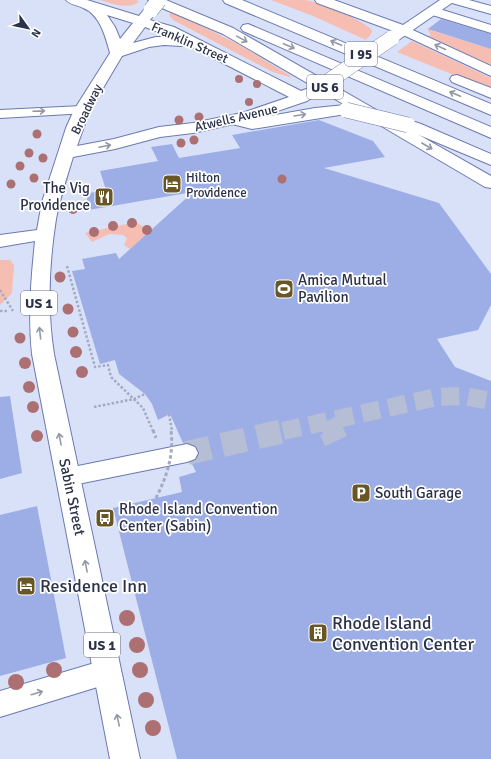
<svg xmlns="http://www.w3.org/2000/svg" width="491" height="759" font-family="Signika,sans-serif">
<rect width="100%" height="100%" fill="#d9e1f9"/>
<!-- green -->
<g fill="#f6bdb2">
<path d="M 100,0 L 135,0 L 139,1 C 130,11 111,3 100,0 Z"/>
<path d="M 271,0 C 282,0 294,0 305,0 C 317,1 365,21 372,30 L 371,34 L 366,40 L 313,16 Z"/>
<path d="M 171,11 L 238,44 L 291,76 L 289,77 L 273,72 L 171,19 L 173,19 L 169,16 Z"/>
<path d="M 427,29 L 491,49 L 491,66 L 428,36 L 431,35 Z"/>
<path d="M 412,41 L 491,78 L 491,90 L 397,52 Z"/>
<path d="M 136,222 L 142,226 L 148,233 L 130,249 L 124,245 L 127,238 L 123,235 L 109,234 L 92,242 L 85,233 Z"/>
<path d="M 0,260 L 10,260 L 14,265 L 12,293 L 0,305 Z"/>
</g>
<!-- building -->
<g fill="#9daee7">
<path d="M 441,19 L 491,34 L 491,49 L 428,29 Z"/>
<path d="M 319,120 L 373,141 L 385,157 L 324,168 L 439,203 L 491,274 L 491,305 L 478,330 L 437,339 L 455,367 L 491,381 L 491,759 L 177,759 L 113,508 L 182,492 L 179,477 L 196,472 L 191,462 L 196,460 L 199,452 L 196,446 L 188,443 L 183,443 L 170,414 L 158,420 L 152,404 L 145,394 L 119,374 L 115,360 L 100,364 L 72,271 L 85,269 L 82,259 L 116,253 L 119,259 L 193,192 L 83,211 L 89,193 L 106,190 L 100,171 L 158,161 L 151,147 L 172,144 L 179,158 L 240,148 L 232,135 Z"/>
<path d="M 10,396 L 22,473 L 0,479 L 0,397 Z"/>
<path d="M 37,506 L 66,658 L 0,676 L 0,515 Z"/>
</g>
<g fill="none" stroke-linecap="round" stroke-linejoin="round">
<!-- minor-tunnel-far1 -->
<g stroke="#b6bed6" stroke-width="18" stroke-dasharray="18 9" stroke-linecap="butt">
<path d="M 327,421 L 332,431"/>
<path d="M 283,431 L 437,397 L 464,396 L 491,401"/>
</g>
<!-- minor-tunnel -->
<g stroke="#b6bed6" stroke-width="24" stroke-dasharray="24 12" stroke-linecap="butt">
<path d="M 331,430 L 336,441"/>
<path d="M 187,453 L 288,430"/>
</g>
<!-- minor casing -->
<g stroke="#6b7ab0" stroke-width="2">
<g id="minor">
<path d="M 450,0 L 469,0 L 491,6 L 491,14 L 452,3 Z"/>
<path d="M 433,7 L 491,25 L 491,33 L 429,14 L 427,11 L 429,8 Z"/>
<path d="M 82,106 L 87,107 L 89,110 L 87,113 L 0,118 L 0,110 Z"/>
<path d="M 187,444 L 195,447 L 198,453 L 195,459 L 187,462 L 68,486 L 60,483 L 57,477 L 60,471 L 68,468 Z"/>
<path d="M 108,659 L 117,663 L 121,672 L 117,681 L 0,717 L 0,691 Z"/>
</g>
</g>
<!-- major casing -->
<g stroke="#6b7ab0" stroke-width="2">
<g id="major">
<path d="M 66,0 L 87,0 L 139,16 L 146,7 L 156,7 L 158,10 L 150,20 L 174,27 L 301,91 L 314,86 L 319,88 L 322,91 L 307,101 L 251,120 L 193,133 L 160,137 L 115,149 L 73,157 C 67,177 60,198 56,219 C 49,263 47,310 54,354 L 140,759 L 110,759 L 32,354 C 28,316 31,280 35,241 L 0,247 L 0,235 L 37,230 L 42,202 L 66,128 L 74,110 L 110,53 C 106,38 100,14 83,8 C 78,5 70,5 66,0 ZM 107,15 L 133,23 L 120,39 L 115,27 ZM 145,27 L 171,37 L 156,37 L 133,43 ZM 186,44 L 289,97 L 242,113 L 193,123 L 159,127 L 114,139 L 77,146 L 90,110 L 122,56 L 149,47 L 164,45 L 181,46 Z"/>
<path d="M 315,0 L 334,0 L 403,25 L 440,0 L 456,0 L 397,41 L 387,41 L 385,38 L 393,31 L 317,3 Z"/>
</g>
</g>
<!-- highway casing -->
<g stroke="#6b7ab0" stroke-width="2">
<g id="highway">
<path d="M 148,0 L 166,0 L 233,28 L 408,128 L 409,124 L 415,122 L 421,124 L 491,154 L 491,165 L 419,135 L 491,176 L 491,188 L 485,187 L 354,110 L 352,113 L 252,129 L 228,123 L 226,120 L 228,117 L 234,115 L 252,119 L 315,108 L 345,105 L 223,34 L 150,3 Z"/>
<path d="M 223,0 L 242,0 L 491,104 L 491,115 L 225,3 Z"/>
<path d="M 248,24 L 491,127 L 491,138 L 243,31 L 241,28 L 243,25 Z"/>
<path d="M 404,26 L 491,66 L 491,76 L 399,33 L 397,30 L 399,27 Z"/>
<path d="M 457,75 L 491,88 L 491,98 L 452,82 L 450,79 L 452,76 Z"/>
</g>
</g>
<!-- path-far1 -->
<g stroke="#a3abc3" stroke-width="2.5" stroke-dasharray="2.5 2" stroke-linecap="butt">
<path d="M 67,266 L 95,367 L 108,365 L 111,377 L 143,408 L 153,431"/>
<path d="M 0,290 L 13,311"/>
<path d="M 0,311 L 9,311"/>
<path d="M 94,407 L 134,399 L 145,394"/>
</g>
<!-- path -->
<path stroke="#a3abc3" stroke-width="3" stroke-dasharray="3.5 2.5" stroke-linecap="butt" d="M 153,430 L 156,438"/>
<!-- minor -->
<use href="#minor" fill="#fff" fill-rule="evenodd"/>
<!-- major -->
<use href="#major" fill="#fff" fill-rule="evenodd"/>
<!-- highway -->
<use href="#highway" fill="#fff" fill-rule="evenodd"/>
<!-- major-bridge casing -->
<g stroke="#6b7ab0" stroke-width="16" stroke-linecap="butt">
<g id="major-bridge">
<path d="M 151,10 L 159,0"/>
<path d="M 314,91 L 392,38"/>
</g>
</g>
<!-- highway-bridge casing -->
<g stroke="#6b7ab0" stroke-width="16" stroke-linecap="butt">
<path id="highway-bridge" d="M 346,110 L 408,125"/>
</g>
<!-- path-bridge-far1 -->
<path stroke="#a3abc3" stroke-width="2.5" stroke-dasharray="2.5 2" stroke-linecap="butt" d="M 169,414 L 172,431"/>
<!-- path-bridge -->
<path stroke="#a3abc3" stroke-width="3" stroke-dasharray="3.5 2.5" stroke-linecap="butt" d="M 156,498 C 167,476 174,455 171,430"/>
<!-- major-bridge -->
<use href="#major-bridge" stroke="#fff" stroke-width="15"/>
<!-- highway-bridge -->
<use href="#highway-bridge" stroke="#fff" stroke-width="15"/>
</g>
<!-- trees -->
<g fill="#ac7072">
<circle cx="239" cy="79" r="4"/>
<circle cx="257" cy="84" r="4"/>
<circle cx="249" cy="102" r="4"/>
<circle cx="199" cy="117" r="4.5"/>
<circle cx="179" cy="120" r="4.5"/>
<circle cx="37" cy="134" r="4.5"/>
<circle cx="194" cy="140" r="4.5"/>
<circle cx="181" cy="143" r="4.5"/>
<circle cx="29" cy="153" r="4.5"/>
<circle cx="43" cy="158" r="4.5"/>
<circle cx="20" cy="166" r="4.5"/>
<circle cx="34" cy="178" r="4.5"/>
<circle cx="282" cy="179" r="4.5"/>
<circle cx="11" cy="184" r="4.5"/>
<circle cx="73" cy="209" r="5"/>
<circle cx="132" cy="223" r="5"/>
<circle cx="113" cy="226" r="5"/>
<circle cx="147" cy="230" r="5"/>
<circle cx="94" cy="232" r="5"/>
<circle cx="60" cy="277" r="5.5"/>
<circle cx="68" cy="309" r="5.5"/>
<circle cx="73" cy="332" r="5.5"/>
<circle cx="20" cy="338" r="5.5"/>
<circle cx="76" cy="352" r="6"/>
<circle cx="25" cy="363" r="6"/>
<circle cx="82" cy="372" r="6"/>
<circle cx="29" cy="387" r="6"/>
<circle cx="33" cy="407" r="6"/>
<circle cx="37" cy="436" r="6"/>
<circle cx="127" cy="618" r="8"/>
<circle cx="137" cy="645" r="8"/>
<circle cx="54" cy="670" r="8"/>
<circle cx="140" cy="670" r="8"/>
<circle cx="16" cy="682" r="8"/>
<circle cx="146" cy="700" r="8"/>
<circle cx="153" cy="728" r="8"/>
</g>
<!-- one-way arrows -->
<defs><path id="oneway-shaft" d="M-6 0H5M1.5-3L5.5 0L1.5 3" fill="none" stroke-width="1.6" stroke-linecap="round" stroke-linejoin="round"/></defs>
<g stroke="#9498a4">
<use href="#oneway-shaft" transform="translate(242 39) rotate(29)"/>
<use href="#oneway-shaft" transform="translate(336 43) rotate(-157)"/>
<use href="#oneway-shaft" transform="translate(289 46) rotate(23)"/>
<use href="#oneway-shaft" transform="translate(440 47) rotate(-155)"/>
<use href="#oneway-shaft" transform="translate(455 94) rotate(-157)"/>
<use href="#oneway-shaft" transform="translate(39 111) rotate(-2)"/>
<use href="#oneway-shaft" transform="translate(300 115) rotate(-9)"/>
<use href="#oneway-shaft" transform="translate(105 146) rotate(-12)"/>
<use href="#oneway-shaft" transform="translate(427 146) rotate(30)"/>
<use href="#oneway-shaft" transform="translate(40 333) rotate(-96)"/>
<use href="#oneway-shaft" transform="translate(60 439) rotate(-101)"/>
<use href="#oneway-shaft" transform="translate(86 566) rotate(-101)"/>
<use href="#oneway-shaft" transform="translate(37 693) rotate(-17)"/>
<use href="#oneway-shaft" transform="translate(118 720) rotate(-102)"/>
</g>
<!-- icons -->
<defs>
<g id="hotel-square" transform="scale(1)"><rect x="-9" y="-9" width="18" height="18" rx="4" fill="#685725" stroke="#fff"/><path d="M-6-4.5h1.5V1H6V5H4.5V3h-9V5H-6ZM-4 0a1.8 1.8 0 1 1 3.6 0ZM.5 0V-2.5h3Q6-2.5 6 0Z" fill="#fff"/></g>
<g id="restaurant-square" transform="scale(1)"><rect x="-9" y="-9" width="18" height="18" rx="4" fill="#685725" stroke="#fff"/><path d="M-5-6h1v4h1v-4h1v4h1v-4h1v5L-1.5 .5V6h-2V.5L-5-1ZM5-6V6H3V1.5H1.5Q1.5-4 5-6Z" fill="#fff"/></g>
<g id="stadium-square" transform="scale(1)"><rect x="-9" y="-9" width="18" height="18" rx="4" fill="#685725" stroke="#fff"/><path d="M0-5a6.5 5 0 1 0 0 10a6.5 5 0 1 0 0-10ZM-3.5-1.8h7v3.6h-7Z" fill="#fff"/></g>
<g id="parking-square" transform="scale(1)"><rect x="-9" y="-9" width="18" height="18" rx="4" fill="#685725" stroke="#fff"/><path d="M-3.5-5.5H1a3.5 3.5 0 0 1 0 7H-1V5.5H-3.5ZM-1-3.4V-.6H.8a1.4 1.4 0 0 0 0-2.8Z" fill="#fff"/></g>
<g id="bus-square" transform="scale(1)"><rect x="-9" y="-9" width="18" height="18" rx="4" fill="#685725" stroke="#fff"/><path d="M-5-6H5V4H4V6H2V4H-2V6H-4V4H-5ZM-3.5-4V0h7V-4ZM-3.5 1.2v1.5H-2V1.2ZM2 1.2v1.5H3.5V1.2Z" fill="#fff"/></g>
<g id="building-square" transform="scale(1)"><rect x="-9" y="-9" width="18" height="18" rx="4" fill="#685725" stroke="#fff"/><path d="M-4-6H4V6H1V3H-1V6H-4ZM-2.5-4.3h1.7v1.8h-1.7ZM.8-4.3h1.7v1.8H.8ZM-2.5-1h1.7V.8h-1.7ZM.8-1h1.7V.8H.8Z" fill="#fff"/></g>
</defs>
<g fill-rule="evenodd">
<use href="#hotel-square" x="172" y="184"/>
<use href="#restaurant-square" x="104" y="197"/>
<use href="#stadium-square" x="284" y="289"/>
<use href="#parking-square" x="361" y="493"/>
<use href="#bus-square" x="105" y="518"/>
<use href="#hotel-square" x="26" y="586"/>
<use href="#building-square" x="318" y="633"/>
</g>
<g text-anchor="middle" stroke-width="3.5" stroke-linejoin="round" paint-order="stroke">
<!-- far-street labels -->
<g font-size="13" fill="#2a3148" stroke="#fff">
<text transform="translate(190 42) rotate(24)" y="5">Franklin Street</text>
<text transform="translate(86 109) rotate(-64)" y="5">Broadway</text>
<text transform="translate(236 117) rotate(-13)" y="5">Atwells Avenue</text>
</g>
<!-- far-poi labels -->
<g font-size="13" fill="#2a3148" stroke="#fff" text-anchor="start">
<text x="186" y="182">Hilton<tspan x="186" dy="15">Providence</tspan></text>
</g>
<!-- shield labels -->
<g fill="#fff" stroke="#6a6f7f" stroke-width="1">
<rect x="345" y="42" width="32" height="24" rx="3"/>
<rect x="307" y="75" width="36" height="24" rx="3"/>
<rect x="21" y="291" width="36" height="24" rx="3"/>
<rect x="84" y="633" width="36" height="24" rx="3"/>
</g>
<g font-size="14" font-weight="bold" fill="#2a3148">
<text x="361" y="59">I 95</text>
<text x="325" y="92">US 6</text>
<text x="39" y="308">US 1</text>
<text x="102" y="650">US 1</text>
</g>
<!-- poi labels -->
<g font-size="15" fill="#2a3148" stroke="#fff" text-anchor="start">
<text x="90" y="193" text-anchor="end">The Vig<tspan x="90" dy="17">Providence</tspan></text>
<text x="298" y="285">Amica Mutual<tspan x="298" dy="17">Pavilion</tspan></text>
<text x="375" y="498">South Garage</text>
<text x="119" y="514">Rhode Island Convention<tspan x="119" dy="17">Center (Sabin)</tspan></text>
</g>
<!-- street labels -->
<g font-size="15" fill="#2a3148" stroke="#fff">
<text transform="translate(72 497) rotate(78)" y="5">Sabin Street</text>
</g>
<!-- near-poi labels -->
<g font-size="18" fill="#2a3148" stroke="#fff" text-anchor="start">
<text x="40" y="592">Residence Inn</text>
<text x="332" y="629">Rhode Island<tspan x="332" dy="21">Convention Center</tspan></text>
</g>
</g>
<!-- north arrow -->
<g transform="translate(28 28) rotate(123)" stroke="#ffffff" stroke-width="3" paint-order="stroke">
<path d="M0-3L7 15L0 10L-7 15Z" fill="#2a3148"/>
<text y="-6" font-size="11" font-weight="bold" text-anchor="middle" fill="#2a3148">N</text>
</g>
</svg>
